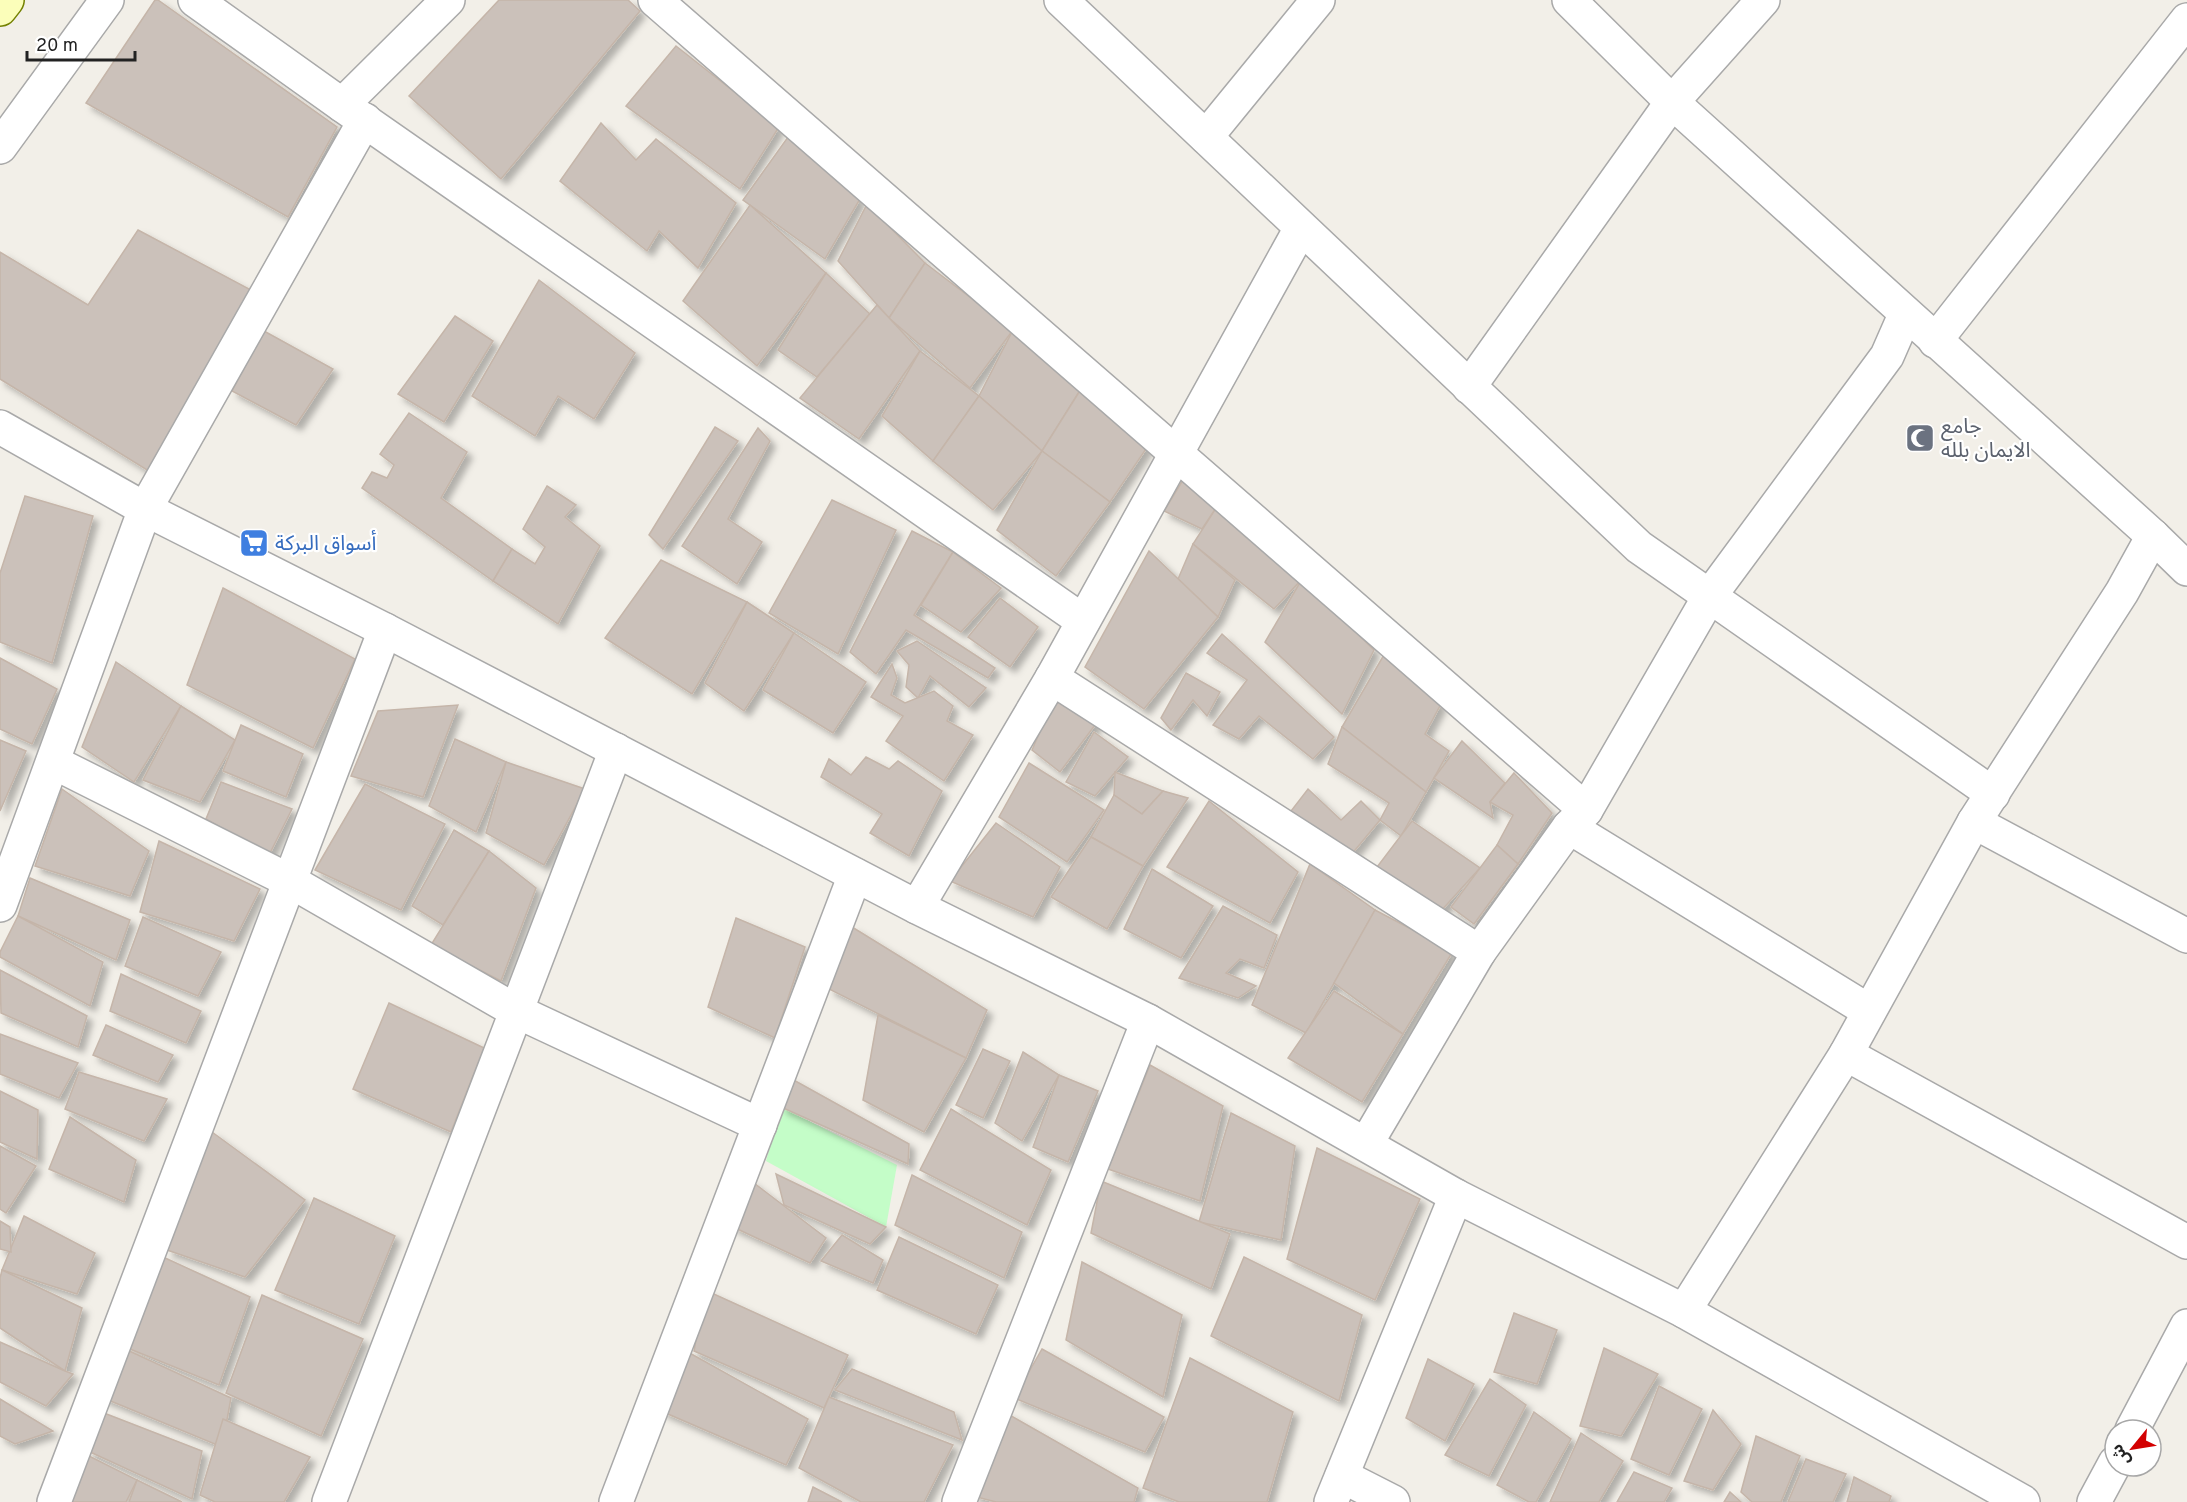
<svg xmlns="http://www.w3.org/2000/svg" width="2187" height="1502" font-family="Overpass,'Noto Sans Arabic',sans-serif">
<defs>
<filter id="shadow"><feDropShadow dx="5.5" dy="5.5" stdDeviation="3" flood-color="#0004"/></filter>
</defs>
<rect width="100%" height="100%" fill="#f2efe8"/>
<!-- park -->
<path fill="#c4fdc8" d="M 781,1107 L 897,1165 L 886,1227 L 766,1161 Z"/>
<!-- building -->
<g fill="#cbc1ba" stroke="#c5b5a9" stroke-width="1.5" filter="url(#shadow)">
<path d="M 155,0 L 158,0 L 337,127 L 288,217 L 86,103 Z"/>
<path d="M 499,0 L 628,0 L 640,11 L 501,179 L 409,96 Z"/>
<path d="M 676,46 L 779,127 L 740,189 L 626,106 Z"/>
<path d="M 601,123 L 636,160 L 656,139 L 736,203 L 698,268 L 659,231 L 647,251 L 560,181 Z"/>
<path d="M 788,137 L 860,199 L 825,259 L 743,200 Z"/>
<path d="M 867,204 L 925,263 L 889,318 L 838,261 Z"/>
<path d="M 750,205 L 826,273 L 757,366 L 683,301 Z"/>
<path d="M 138,230 L 251,290 L 160,478 L 0,379 L 0,252 L 88,305 Z"/>
<path d="M 925,263 L 1013,330 L 970,388 L 889,318 Z"/>
<path d="M 826,273 L 870,314 L 817,377 L 778,350 Z"/>
<path d="M 539,280 L 635,353 L 594,419 L 558,396 L 535,436 L 472,396 Z"/>
<path d="M 877,305 L 920,351 L 859,439 L 800,398 Z"/>
<path d="M 455,316 L 493,341 L 444,422 L 398,394 Z"/>
<path d="M 1013,330 L 1081,389 L 1042,451 L 979,396 Z"/>
<path d="M 264,331 L 333,369 L 296,425 L 232,391 Z"/>
<path d="M 920,351 L 979,396 L 933,461 L 882,416 Z"/>
<path d="M 1081,389 L 1148,446 L 1110,502 L 1042,451 Z"/>
<path d="M 979,396 L 1042,451 L 993,510 L 933,461 Z"/>
<path d="M 409,413 L 467,452 L 441,498 L 512,549 L 493,581 L 362,488 L 372,472 L 387,478 L 394,465 L 380,454 Z"/>
<path d="M 715,427 L 738,441 L 663,549 L 649,535 Z"/>
<path d="M 758,428 L 770,441 L 728,519 L 762,542 L 737,584 L 682,546 Z"/>
<path d="M 1042,451 L 1110,502 L 1056,576 L 997,530 Z"/>
<path d="M 1186,475 L 1218,505 L 1202,529 L 1164,511 Z"/>
<path d="M 547,486 L 576,505 L 565,517 L 600,546 L 558,624 L 493,581 L 512,549 L 535,564 L 545,547 L 523,529 Z"/>
<path d="M 25,496 L 93,516 L 52,663 L 0,642 L 0,573 Z"/>
<path d="M 832,500 L 896,530 L 838,654 L 769,613 Z"/>
<path d="M 1218,505 L 1302,579 L 1274,609 L 1193,544 Z"/>
<path d="M 912,531 L 953,552 L 914,615 L 995,668 L 988,678 L 906,630 L 876,674 L 850,652 Z"/>
<path d="M 1193,544 L 1235,580 L 1218,617 L 1178,579 Z"/>
<path d="M 1149,551 L 1218,617 L 1144,709 L 1085,667 Z"/>
<path d="M 953,552 L 1001,588 L 961,632 L 921,605 Z"/>
<path d="M 661,560 L 747,602 L 692,694 L 605,638 Z"/>
<path d="M 1302,579 L 1374,650 L 1342,714 L 1265,642 Z"/>
<path d="M 223,588 L 355,659 L 313,748 L 187,685 Z"/>
<path d="M 1000,598 L 1038,627 L 1010,667 L 968,637 Z"/>
<path d="M 747,602 L 794,633 L 744,711 L 705,683 Z"/>
<path d="M 794,633 L 866,682 L 833,733 L 763,690 Z"/>
<path d="M 1222,634 L 1334,737 L 1313,759 L 1259,716 L 1239,739 L 1213,725 L 1247,680 L 1207,653 Z"/>
<path d="M 917,641 L 986,688 L 969,707 L 930,676 L 918,698 L 906,687 L 909,665 L 897,651 Z"/>
<path d="M 1385,653 L 1441,704 L 1425,734 L 1449,751 L 1426,792 L 1342,727 Z"/>
<path d="M 0,658 L 57,689 L 32,744 L 0,729 Z"/>
<path d="M 116,662 L 181,706 L 134,782 L 82,747 Z"/>
<path d="M 892,664 L 897,678 L 891,695 L 905,703 L 934,691 L 953,706 L 947,721 L 973,735 L 944,781 L 886,741 L 903,716 L 871,697 Z"/>
<path d="M 1186,673 L 1220,692 L 1207,716 L 1193,700 L 1171,730 L 1161,718 Z"/>
<path d="M 1055,697 L 1098,721 L 1060,772 L 1032,750 Z"/>
<path d="M 458,705 L 423,797 L 351,776 L 378,711 Z"/>
<path d="M 181,706 L 235,740 L 200,802 L 143,780 Z"/>
<path d="M 241,725 L 303,754 L 286,797 L 223,771 Z"/>
<path d="M 1342,727 L 1426,792 L 1401,836 L 1380,820 L 1389,803 L 1328,764 Z"/>
<path d="M 1094,732 L 1128,757 L 1095,796 L 1066,782 Z"/>
<path d="M 455,739 L 506,762 L 476,832 L 429,806 Z"/>
<path d="M 0,740 L 26,751 L 0,811 Z"/>
<path d="M 1462,741 L 1505,783 L 1490,802 L 1493,818 L 1434,778 Z"/>
<path d="M 866,757 L 889,769 L 898,761 L 942,791 L 909,856 L 870,833 L 882,814 L 821,777 L 829,759 L 851,775 Z"/>
<path d="M 506,762 L 585,789 L 544,865 L 486,833 Z"/>
<path d="M 1029,763 L 1104,810 L 1067,862 L 999,817 Z"/>
<path d="M 1115,772 L 1163,791 L 1142,814 L 1114,795 Z"/>
<path d="M 1514,773 L 1552,813 L 1518,864 L 1497,845 L 1513,815 L 1490,802 Z"/>
<path d="M 221,782 L 292,809 L 269,855 L 206,819 Z"/>
<path d="M 365,784 L 445,824 L 401,910 L 315,870 Z"/>
<path d="M 62,789 L 149,851 L 130,896 L 35,866 Z"/>
<path d="M 1308,789 L 1341,820 L 1361,801 L 1380,820 L 1351,855 L 1291,811 Z"/>
<path d="M 1163,791 L 1188,798 L 1143,866 L 1091,837 L 1114,795 L 1142,814 Z"/>
<path d="M 1209,801 L 1298,872 L 1270,923 L 1167,867 Z"/>
<path d="M 1412,821 L 1480,868 L 1440,912 L 1377,867 Z"/>
<path d="M 996,823 L 1060,867 L 1033,917 L 950,881 Z"/>
<path d="M 454,830 L 489,851 L 443,925 L 412,906 Z"/>
<path d="M 1091,837 L 1143,866 L 1107,929 L 1051,897 Z"/>
<path d="M 159,841 L 260,889 L 234,941 L 140,912 Z"/>
<path d="M 1497,845 L 1518,864 L 1474,924 L 1451,907 Z"/>
<path d="M 489,851 L 536,888 L 501,981 L 431,945 Z"/>
<path d="M 1310,864 L 1375,910 L 1306,1033 L 1252,1005 Z"/>
<path d="M 1152,869 L 1213,906 L 1181,958 L 1124,929 Z"/>
<path d="M 30,878 L 130,920 L 116,960 L 18,916 Z"/>
<path d="M 1223,906 L 1277,935 L 1264,968 L 1240,959 L 1226,973 L 1256,986 L 1238,998 L 1179,978 Z"/>
<path d="M 1375,910 L 1453,951 L 1403,1034 L 1334,983 Z"/>
<path d="M 18,916 L 103,962 L 90,1006 L 0,957 L 0,952 Z"/>
<path d="M 143,917 L 221,952 L 198,996 L 125,966 Z"/>
<path d="M 736,918 L 805,947 L 775,1038 L 708,1007 Z"/>
<path d="M 852,927 L 987,1010 L 966,1058 L 829,989 Z"/>
<path d="M 0,970 L 87,1016 L 78,1047 L 1,1013 Z"/>
<path d="M 121,974 L 201,1011 L 186,1043 L 110,1011 Z"/>
<path d="M 1334,991 L 1403,1034 L 1362,1102 L 1288,1058 Z"/>
<path d="M 389,1003 L 484,1048 L 451,1132 L 353,1089 Z"/>
<path d="M 878,1015 L 966,1058 L 924,1132 L 863,1100 Z"/>
<path d="M 106,1025 L 173,1055 L 158,1082 L 93,1055 Z"/>
<path d="M 0,1034 L 78,1063 L 59,1098 L 0,1074 Z"/>
<path d="M 983,1049 L 1010,1061 L 983,1118 L 956,1105 Z"/>
<path d="M 1023,1052 L 1059,1075 L 1022,1141 L 995,1123 Z"/>
<path d="M 1150,1065 L 1223,1106 L 1200,1201 L 1108,1169 Z"/>
<path d="M 79,1072 L 167,1099 L 144,1141 L 65,1109 Z"/>
<path d="M 1059,1075 L 1098,1091 L 1068,1162 L 1033,1147 Z"/>
<path d="M 790,1078 L 909,1144 L 908,1164 L 781,1107 Z"/>
<path d="M 0,1091 L 38,1110 L 37,1159 L 0,1142 Z"/>
<path d="M 951,1109 L 1051,1170 L 1027,1225 L 920,1170 Z"/>
<path d="M 1231,1113 L 1295,1146 L 1281,1240 L 1199,1222 Z"/>
<path d="M 70,1117 L 136,1160 L 124,1202 L 49,1169 Z"/>
<path d="M 212,1132 L 305,1200 L 245,1277 L 167,1250 Z"/>
<path d="M 0,1146 L 36,1166 L 6,1213 L 0,1209 Z"/>
<path d="M 1317,1148 L 1420,1199 L 1375,1300 L 1287,1259 Z"/>
<path d="M 776,1174 L 886,1227 L 870,1244 L 784,1205 Z"/>
<path d="M 912,1175 L 1022,1232 L 1004,1278 L 895,1225 Z"/>
<path d="M 750,1180 L 826,1238 L 810,1263 L 731,1226 Z"/>
<path d="M 1101,1181 L 1230,1234 L 1211,1289 L 1091,1233 Z"/>
<path d="M 314,1198 L 395,1236 L 359,1324 L 275,1290 Z"/>
<path d="M 24,1216 L 95,1253 L 77,1294 L 2,1270 Z"/>
<path d="M 0,1221 L 10,1227 L 11,1252 L 0,1249 Z"/>
<path d="M 842,1235 L 883,1260 L 873,1283 L 821,1261 Z"/>
<path d="M 899,1237 L 998,1285 L 976,1334 L 877,1290 Z"/>
<path d="M 163,1257 L 250,1297 L 219,1385 L 125,1347 Z"/>
<path d="M 1244,1257 L 1362,1315 L 1339,1401 L 1211,1336 Z"/>
<path d="M 1082,1262 L 1182,1315 L 1163,1397 L 1066,1340 Z"/>
<path d="M 2,1270 L 82,1308 L 65,1371 L 0,1328 L 0,1278 Z"/>
<path d="M 705,1290 L 848,1355 L 824,1408 L 694,1351 Z"/>
<path d="M 262,1295 L 363,1339 L 321,1436 L 226,1393 Z"/>
<path d="M 1514,1313 L 1557,1330 L 1537,1384 L 1494,1372 Z"/>
<path d="M 0,1342 L 65,1371 L 73,1374 L 46,1406 L 0,1382 Z"/>
<path d="M 1604,1348 L 1658,1374 L 1621,1436 L 1580,1426 Z"/>
<path d="M 125,1349 L 231,1398 L 222,1447 L 101,1397 Z"/>
<path d="M 1042,1349 L 1164,1417 L 1145,1452 L 1014,1398 Z"/>
<path d="M 686,1351 L 808,1419 L 786,1465 L 661,1411 Z"/>
<path d="M 1190,1358 L 1293,1412 L 1267,1502 L 1179,1502 L 1143,1488 Z"/>
<path d="M 1428,1359 L 1474,1384 L 1445,1441 L 1406,1418 Z"/>
<path d="M 852,1369 L 954,1412 L 962,1440 L 835,1390 Z"/>
<path d="M 1490,1379 L 1526,1405 L 1489,1476 L 1445,1455 Z"/>
<path d="M 1659,1386 L 1702,1409 L 1669,1475 L 1631,1459 Z"/>
<path d="M 829,1397 L 953,1445 L 924,1502 L 861,1502 L 799,1468 Z"/>
<path d="M 0,1399 L 53,1431 L 15,1444 L 0,1436 Z"/>
<path d="M 1713,1410 L 1741,1444 L 1713,1490 L 1684,1481 Z"/>
<path d="M 1534,1412 L 1571,1439 L 1536,1502 L 1529,1502 L 1497,1485 Z"/>
<path d="M 104,1413 L 202,1451 L 192,1499 L 88,1451 Z"/>
<path d="M 1006,1413 L 1138,1488 L 1134,1502 L 996,1502 L 973,1496 Z"/>
<path d="M 223,1419 L 310,1457 L 284,1502 L 215,1502 L 200,1495 Z"/>
<path d="M 1581,1433 L 1623,1461 L 1599,1502 L 1550,1502 Z"/>
<path d="M 1756,1436 L 1800,1456 L 1781,1502 L 1752,1502 L 1741,1492 Z"/>
<path d="M 85,1454 L 137,1480 L 126,1502 L 69,1502 Z"/>
<path d="M 1806,1459 L 1846,1474 L 1833,1502 L 1788,1502 Z"/>
<path d="M 1634,1472 L 1672,1488 L 1664,1502 L 1617,1502 Z"/>
<path d="M 1854,1477 L 1891,1496 L 1889,1502 L 1847,1502 Z"/>
<path d="M 137,1480 L 182,1502 L 129,1502 Z"/>
<path d="M 813,1487 L 842,1502 L 808,1502 Z"/>
<path d="M 1730,1492 L 1741,1502 L 1724,1502 Z"/>
</g>
<g fill="none" stroke-linecap="round" stroke-linejoin="round">
<!-- street casing -->
<g stroke="#a9a9a9" stroke-width="36">
<g id="street">
<path d="M 195,0 L 342,105 L 1083,621"/>
<path d="M 655,0 L 1586,810"/>
<path d="M 1061,0 L 1639,547 L 1993,794"/>
<path d="M 1569,0 L 1672,102 L 2153,536 L 2187,569"/>
<path d="M 342,105 L 448,0"/>
<path d="M 1206,137 L 1318,0"/>
<path d="M 0,147 L 107,0"/>
<path d="M 1935,341 L 2187,20"/>
<path d="M 1469,387 L 1672,102 L 1763,0"/>
<path d="M 0,427 L 145,509 L 385,630 L 917,907 L 1148,1021 L 1456,1196 L 1684,1311 L 2023,1502"/>
<path d="M 1052,678 L 1479,952"/>
<path d="M 53,762 L 290,881 L 516,1011 L 760,1125"/>
<path d="M 1974,822 L 2187,936"/>
<path d="M 1569,827 L 1869,1011"/>
<path d="M 0,905 L 145,509 L 365,120"/>
<path d="M 917,907 L 1052,678 L 1301,228"/>
<path d="M 1846,1054 L 2187,1242"/>
<path d="M 1366,1144 L 1479,952 L 1569,827 L 1586,810 L 1709,597 L 1887,356 L 1905,315"/>
<path d="M 1684,1311 L 1846,1054 L 1974,822 L 2122,592 L 2153,536"/>
<path d="M 2132,1430 L 2187,1326"/>
<path d="M 1342,1476 L 1393,1502"/>
<path d="M 54,1502 L 385,630"/>
<path d="M 329,1502 L 616,750"/>
<path d="M 616,1502 L 855,875"/>
<path d="M 959,1502 L 1148,1021"/>
<path d="M 1331,1502 L 1456,1196"/>
<path d="M 2094,1502 L 2115,1463"/>
</g>
</g>
<!-- secondary casing -->
<g stroke="#748100" stroke-width="36">
<path id="secondary" d="M 0,9 L 7,0"/>
</g>
<!-- street -->
<use href="#street" stroke="#fff" stroke-width="33"/>
<!-- secondary -->
<use href="#secondary" stroke="#fbfeba" stroke-width="33"/>
</g>
<!-- icons -->
<defs>
<g id="mosque-square" transform="scale(1.5)"><rect x="-9" y="-9" width="18" height="18" rx="4" fill="#6b7280" stroke="#fff"/><path d="M3.5-4.9A6 6 0 1 0 3.5 4.9A5 5 0 1 1 3.5-4.9Z" fill="#fff"/></g>
<g id="supermarket-square" transform="scale(1.5)"><rect x="-9" y="-9" width="18" height="18" rx="4" fill="#3f7fe0" stroke="#fff"/><path d="M-6-5.5h2.5l.6 2H6L4.5 2H-2.5L-4.4-4H-6ZM-1.5 3.2a1.3 1.3 0 1 0 .1 0ZM3 3.2a1.3 1.3 0 1 0 .1 0Z" fill="#fff"/></g>
</defs>
<g fill-rule="evenodd">
<use href="#mosque-square" x="1920" y="438"/>
<use href="#supermarket-square" x="254" y="543"/>
</g>
<g text-anchor="middle" stroke-width="4.5" stroke-linejoin="round" paint-order="stroke">
<!-- worship labels -->
<g font-size="21" fill="#5b616d" stroke="#fff" text-anchor="start">
<text x="1941" y="433">جامع<tspan x="1941" dy="24">الايمان بلله</tspan></text>
</g>
<!-- shop labels -->
<g font-size="21" fill="#366cbe" stroke="#fff" text-anchor="start">
<text x="275" y="550">أسواق البركة</text>
</g>
</g>
<!-- north arrow -->
<g transform="translate(2133 1448) rotate(240)"><circle r="28" fill="#ffffff" stroke="#a7a7a7" stroke-width="1.5"/>
<path d="M0-4.5L10 22L0 15L-10 22Z" fill="#d30001"/>
<text y="-9" font-size="16" font-weight="bold" text-anchor="middle" fill="#222222">ش</text>
</g>
<!-- scale -->
<path d="M27 51v9h108v-9" fill="none" stroke="#222222" stroke-width="3"/>
<text x="36" y="51" font-size="18" fill="#222222" stroke="#ffffff" stroke-width="4.5" paint-order="stroke">20 m</text>
</svg>
